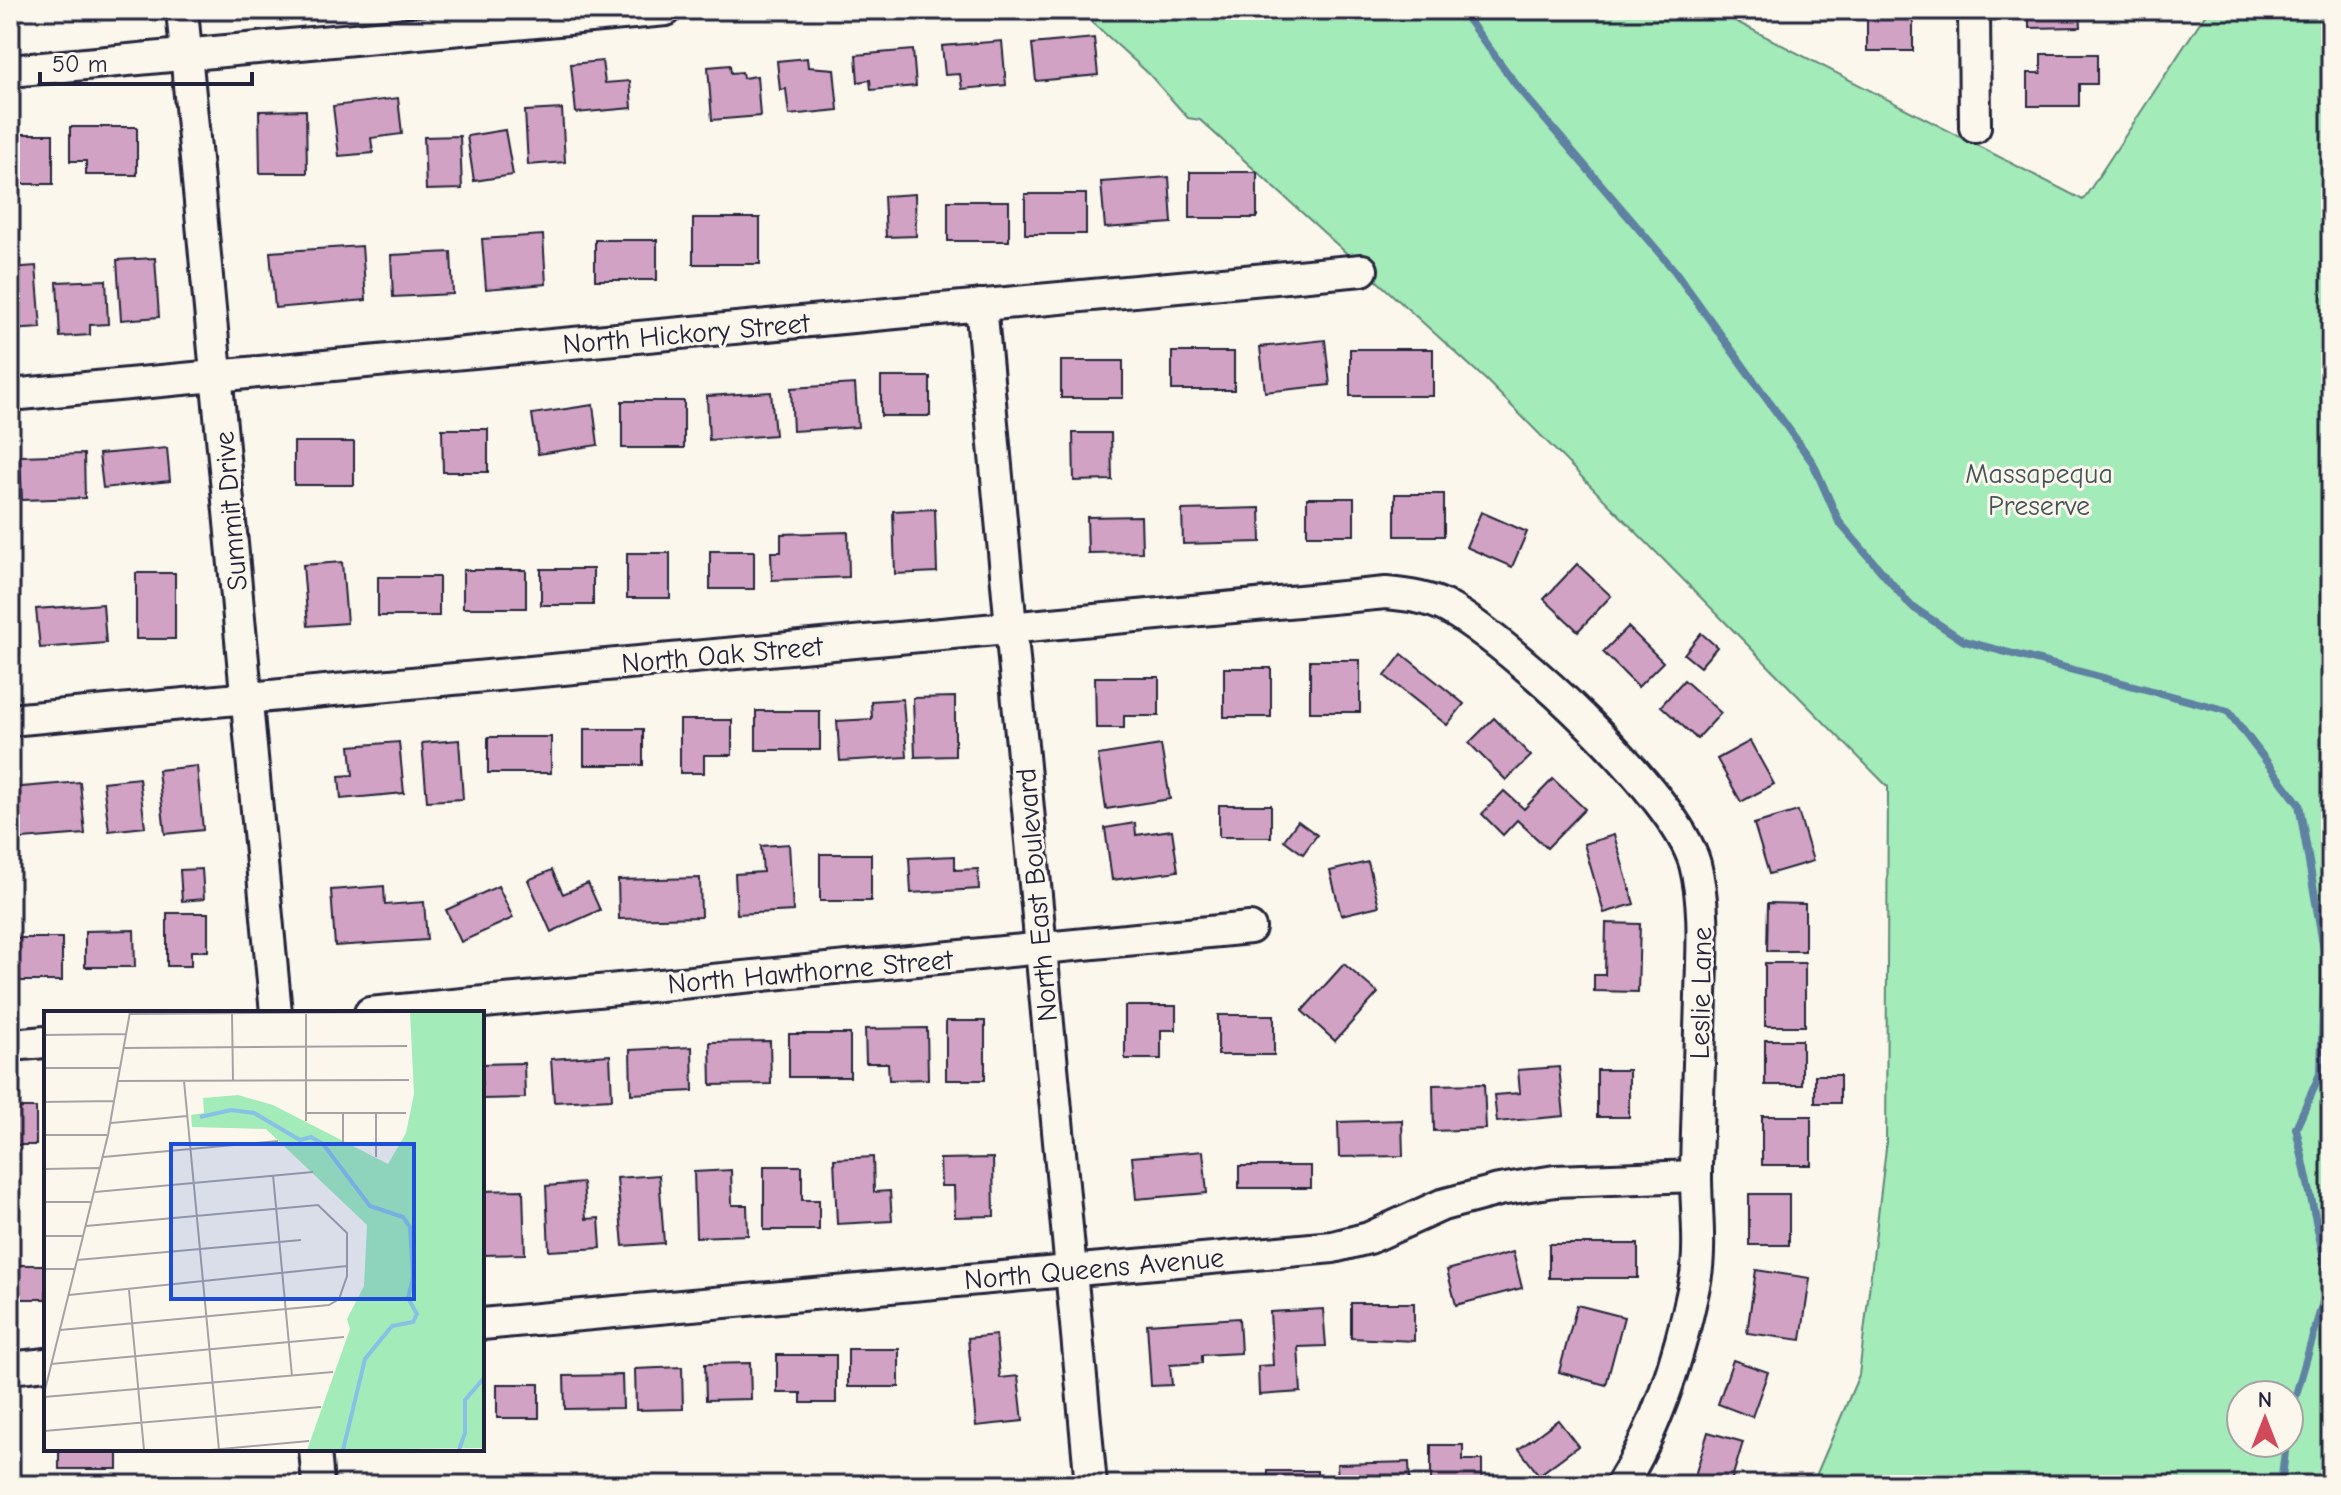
<svg xmlns="http://www.w3.org/2000/svg" width="2341" height="1495" font-family="'Comic Neue',sans-serif">
<rect width="100%" height="100%" fill="#fbf7ec"/>
<filter id="ink" filterUnits="userSpaceOnUse"><feTurbulence type="fractalNoise" baseFrequency=".0125" numOctaves="2"/><feDisplacementMap in="SourceGraphic" scale="16" xChannelSelector="R" yChannelSelector="G"/><feConvolveMatrix kernelMatrix="1 2 1 2 8 2 1 2 1" color-interpolation-filters="sRGB"/></filter>
<g filter="url(#ink)">
<!-- green -->
<path fill="#a3ebb8" stroke="#62867a" stroke-width="2" fill-rule="evenodd" d="M 1079,10 L 1714,10 L 2083,200 L 2208,10 L 2331,10 L 2331,1485 L 1812,1485 L 1859,1375 L 1886,1148 L 1888,787 L 1486,380 L 1200,120 L 1188,118 L 1149,74 ZM 2241,1395 L 2289,1395 L 2289,1443 L 2241,1443 Z"/>
<g fill="none" stroke-linecap="round" stroke-linejoin="round">
<!-- stream -->
<g stroke="#5f81a2" stroke-width="8">
<path d="M 1461,10 L 1520,90 L 1674,270 L 1813,463 L 1839,522 L 1911,606 L 1964,641 L 2228,711 L 2299,804 L 2325,955 L 2321,1072 L 2296,1128 L 2329,1281 L 2289,1419"/>
<path d="M 2281,1485 L 2286,1443"/>
</g>
</g>
<!-- building -->
<g fill="#d1a2c3" stroke="#22223b" stroke-width="2">
<rect x="1867" y="10" width="46" height="41"/>
<path d="M 2029,10 L 2080,10 L 2081,27 L 2029,28 Z"/>
<path d="M 1094,38 L 1098,75 L 1036,81 L 1032,44 Z"/>
<path d="M 1002,41 L 1006,85 L 962,89 L 960,74 L 945,75 L 942,46 Z"/>
<path d="M 913,50 L 916,86 L 871,90 L 870,80 L 858,82 L 856,55 Z"/>
<path d="M 2041,54 L 2097,54 L 2097,84 L 2079,84 L 2079,106 L 2028,106 L 2028,73 L 2041,73 Z"/>
<path d="M 807,58 L 808,67 L 834,69 L 838,110 L 789,115 L 786,89 L 780,90 L 777,61 Z"/>
<path d="M 602,61 L 605,83 L 630,81 L 632,108 L 576,113 L 571,64 Z"/>
<path d="M 730,65 L 731,73 L 742,72 L 743,78 L 757,76 L 760,116 L 712,120 L 708,67 Z"/>
<path d="M 398,98 L 402,134 L 371,138 L 373,153 L 339,156 L 333,106 Z"/>
<path d="M 562,109 L 565,162 L 528,165 L 525,111 Z"/>
<path d="M 306,110 L 307,173 L 260,173 L 259,111 Z"/>
<path d="M 70,127 L 137,127 L 137,175 L 86,175 L 86,161 L 70,161 Z"/>
<path d="M 505,130 L 513,175 L 474,181 L 467,136 Z"/>
<rect x="10" y="134" width="43" height="50"/>
<path d="M 460,136 L 462,189 L 426,190 L 424,137 Z"/>
<rect x="1190" y="172" width="67" height="46"/>
<path d="M 1169,177 L 1172,223 L 1105,228 L 1101,182 Z"/>
<path d="M 915,194 L 916,236 L 886,237 L 884,196 Z"/>
<rect x="1025" y="194" width="61" height="40"/>
<rect x="948" y="201" width="61" height="40"/>
<rect x="693" y="218" width="67" height="46"/>
<path d="M 543,235 L 546,284 L 486,289 L 482,239 Z"/>
<rect x="595" y="240" width="62" height="40"/>
<path d="M 362,246 L 366,300 L 275,308 L 270,252 Z"/>
<path d="M 451,252 L 453,294 L 393,297 L 391,255 Z"/>
<path d="M 155,258 L 159,317 L 121,320 L 117,260 Z"/>
<path d="M 36,266 L 41,328 L 10,330 L 10,268 Z"/>
<path d="M 106,280 L 108,324 L 90,325 L 90,335 L 60,337 L 57,282 Z"/>
<path d="M 1325,340 L 1330,385 L 1265,392 L 1260,347 Z"/>
<rect x="1350" y="349" width="83" height="47"/>
<rect x="1172" y="352" width="62" height="38"/>
<rect x="1061" y="361" width="62" height="37"/>
<rect x="881" y="377" width="49" height="39"/>
<path d="M 855,384 L 858,427 L 793,431 L 791,388 Z"/>
<path d="M 771,392 L 775,435 L 709,440 L 707,396 Z"/>
<rect x="622" y="401" width="62" height="47"/>
<path d="M 593,405 L 598,445 L 538,454 L 532,414 Z"/>
<path d="M 442,429 L 488,429 L 488,472 L 443,472 Z"/>
<path d="M 1073,433 L 1111,433 L 1112,480 L 1074,481 Z"/>
<rect x="294" y="442" width="60" height="43"/>
<path d="M 167,448 L 170,481 L 103,488 L 99,454 Z"/>
<path d="M 84,454 L 85,498 L 22,500 L 20,456 Z"/>
<rect x="1395" y="494" width="49" height="42"/>
<rect x="1307" y="498" width="47" height="37"/>
<path d="M 1260,508 L 1261,542 L 1183,544 L 1182,510 Z"/>
<path d="M 935,509 L 937,572 L 895,574 L 893,511 Z"/>
<path d="M 1481,512 L 1527,532 L 1512,567 L 1466,547 Z"/>
<path d="M 1141,516 L 1142,552 L 1088,553 L 1087,517 Z"/>
<path d="M 848,532 L 849,577 L 772,580 L 771,552 L 781,552 L 781,534 Z"/>
<rect x="710" y="551" width="44" height="38"/>
<rect x="627" y="553" width="43" height="45"/>
<path d="M 342,562 L 347,623 L 308,626 L 303,565 Z"/>
<path d="M 1577,564 L 1611,596 L 1578,631 L 1544,599 Z"/>
<rect x="541" y="569" width="52" height="36"/>
<rect x="463" y="570" width="63" height="38"/>
<rect x="136" y="573" width="39" height="66"/>
<rect x="378" y="577" width="61" height="39"/>
<path d="M 10,594 L 13,594 L 20,653 L 10,654 Z"/>
<path d="M 103,604 L 106,643 L 40,648 L 36,609 Z"/>
<path d="M 1628,627 L 1663,662 L 1638,687 L 1603,652 Z"/>
<path d="M 1701,633 L 1717,647 L 1700,667 L 1684,654 Z"/>
<path d="M 1402,654 L 1464,704 L 1447,725 L 1385,676 Z"/>
<rect x="1310" y="660" width="50" height="52"/>
<rect x="1224" y="668" width="47" height="49"/>
<path d="M 1095,677 L 1159,677 L 1159,716 L 1124,716 L 1124,728 L 1096,728 Z"/>
<path d="M 1684,680 L 1721,713 L 1697,739 L 1661,706 Z"/>
<path d="M 955,697 L 955,756 L 915,757 L 913,698 Z"/>
<path d="M 903,699 L 907,757 L 840,761 L 837,721 L 872,719 L 871,701 Z"/>
<rect x="756" y="711" width="64" height="39"/>
<path d="M 1494,718 L 1531,756 L 1506,780 L 1469,743 Z"/>
<path d="M 680,720 L 732,720 L 732,755 L 704,755 L 704,773 L 680,773 Z"/>
<rect x="584" y="729" width="59" height="36"/>
<rect x="488" y="737" width="63" height="36"/>
<path d="M 459,740 L 463,799 L 427,801 L 422,743 Z"/>
<path d="M 1750,741 L 1774,784 L 1741,802 L 1717,759 Z"/>
<path d="M 399,742 L 404,793 L 341,799 L 339,776 L 353,775 L 350,746 Z"/>
<path d="M 1161,745 L 1170,799 L 1106,809 L 1098,755 Z"/>
<path d="M 197,766 L 203,830 L 165,834 L 158,770 Z"/>
<path d="M 139,778 L 145,827 L 109,831 L 103,782 Z"/>
<path d="M 1553,779 L 1585,809 L 1547,848 L 1517,820 L 1503,835 L 1482,814 L 1504,791 L 1524,809 Z"/>
<path d="M 80,782 L 85,834 L 10,840 L 10,788 Z"/>
<rect x="1219" y="805" width="52" height="32"/>
<path d="M 1798,811 L 1813,861 L 1769,874 L 1754,824 Z"/>
<path d="M 1298,821 L 1317,835 L 1303,854 L 1284,840 Z"/>
<path d="M 1135,823 L 1136,835 L 1172,830 L 1178,871 L 1112,880 L 1105,828 Z"/>
<path d="M 1614,835 L 1634,904 L 1604,913 L 1584,844 Z"/>
<path d="M 789,844 L 793,911 L 737,914 L 735,874 L 763,872 L 761,846 Z"/>
<rect x="820" y="854" width="51" height="47"/>
<path d="M 955,856 L 955,870 L 978,869 L 979,889 L 911,893 L 909,858 Z"/>
<path d="M 1368,862 L 1379,906 L 1341,915 L 1330,871 Z"/>
<path d="M 202,869 L 204,899 L 182,901 L 180,870 Z"/>
<path d="M 552,870 L 563,894 L 588,883 L 600,910 L 551,932 L 528,880 Z"/>
<path d="M 700,878 L 701,917 L 619,919 L 618,880 Z"/>
<path d="M 384,886 L 385,905 L 424,902 L 427,940 L 335,946 L 331,890 Z"/>
<path d="M 498,886 L 513,918 L 461,942 L 446,910 Z"/>
<path d="M 1768,903 L 1805,904 L 1805,951 L 1767,951 Z"/>
<path d="M 167,913 L 208,913 L 208,951 L 191,951 L 191,966 L 167,966 Z"/>
<path d="M 1606,923 L 1640,924 L 1638,992 L 1594,991 L 1594,975 L 1605,975 Z"/>
<path d="M 134,930 L 135,967 L 85,967 L 85,931 Z"/>
<rect x="10" y="938" width="52" height="43"/>
<rect x="1765" y="963" width="40" height="63"/>
<path d="M 1344,964 L 1378,993 L 1335,1041 L 1302,1011 Z"/>
<path d="M 1125,1006 L 1176,1006 L 1176,1030 L 1161,1030 L 1161,1059 L 1125,1059 Z"/>
<rect x="1218" y="1015" width="56" height="40"/>
<rect x="946" y="1021" width="39" height="59"/>
<path d="M 927,1028 L 928,1079 L 889,1080 L 888,1063 L 866,1063 L 865,1029 Z"/>
<rect x="789" y="1034" width="61" height="43"/>
<rect x="1765" y="1040" width="37" height="45"/>
<path d="M 770,1041 L 771,1084 L 711,1085 L 710,1042 Z"/>
<path d="M 692,1047 L 693,1091 L 631,1094 L 630,1050 Z"/>
<path d="M 610,1055 L 612,1099 L 554,1102 L 551,1059 Z"/>
<path d="M 524,1063 L 525,1098 L 482,1099 L 482,1064 Z"/>
<path d="M 1559,1067 L 1564,1116 L 1497,1122 L 1494,1095 L 1520,1093 L 1518,1070 Z"/>
<rect x="1597" y="1070" width="32" height="47"/>
<rect x="1815" y="1075" width="25" height="28"/>
<path d="M 1484,1084 L 1486,1129 L 1434,1131 L 1433,1085 Z"/>
<rect x="10" y="1108" width="26" height="37"/>
<rect x="1762" y="1116" width="49" height="49"/>
<path d="M 1402,1120 L 1403,1156 L 1339,1157 L 1338,1122 Z"/>
<path d="M 1203,1151 L 1207,1193 L 1136,1199 L 1132,1157 Z"/>
<path d="M 873,1157 L 874,1192 L 890,1191 L 892,1221 L 837,1224 L 834,1159 Z"/>
<path d="M 993,1158 L 994,1216 L 955,1217 L 954,1186 L 941,1186 L 940,1159 Z"/>
<path d="M 764,1166 L 802,1166 L 802,1200 L 819,1200 L 819,1230 L 764,1230 Z"/>
<rect x="1239" y="1166" width="72" height="22"/>
<path d="M 731,1170 L 732,1205 L 747,1205 L 748,1235 L 696,1237 L 694,1172 Z"/>
<path d="M 659,1175 L 664,1243 L 623,1246 L 617,1178 Z"/>
<path d="M 583,1183 L 586,1219 L 599,1218 L 601,1248 L 549,1251 L 546,1186 Z"/>
<path d="M 523,1190 L 525,1254 L 482,1255 L 482,1191 Z"/>
<rect x="1749" y="1194" width="40" height="51"/>
<rect x="1549" y="1244" width="89" height="34"/>
<path d="M 1513,1252 L 1522,1288 L 1456,1305 L 1447,1270 Z"/>
<rect x="10" y="1265" width="36" height="34"/>
<path d="M 1756,1270 L 1810,1278 L 1801,1340 L 1747,1333 Z"/>
<path d="M 1351,1303 L 1414,1303 L 1414,1341 L 1351,1338 Z"/>
<path d="M 1577,1305 L 1624,1317 L 1606,1385 L 1559,1372 Z"/>
<path d="M 1323,1309 L 1326,1346 L 1298,1347 L 1301,1392 L 1259,1395 L 1258,1366 L 1273,1365 L 1270,1312 Z"/>
<path d="M 1239,1318 L 1241,1353 L 1202,1355 L 1202,1363 L 1170,1365 L 1172,1385 L 1151,1386 L 1147,1324 Z"/>
<path d="M 996,1335 L 1000,1378 L 1018,1376 L 1023,1421 L 976,1426 L 968,1338 Z"/>
<rect x="848" y="1349" width="51" height="38"/>
<path d="M 777,1355 L 836,1355 L 836,1403 L 801,1403 L 801,1393 L 777,1393 Z"/>
<path d="M 1733,1360 L 1768,1372 L 1752,1417 L 1718,1404 Z"/>
<path d="M 750,1363 L 751,1399 L 706,1400 L 705,1364 Z"/>
<path d="M 682,1367 L 683,1409 L 636,1410 L 635,1369 Z"/>
<path d="M 622,1375 L 623,1408 L 565,1409 L 564,1376 Z"/>
<rect x="497" y="1384" width="42" height="34"/>
<path d="M 1558,1420 L 1578,1446 L 1539,1475 L 1519,1449 Z"/>
<rect x="10" y="1432" width="6" height="46"/>
<path d="M 1708,1432 L 1743,1442 L 1730,1485 L 1694,1479 Z"/>
<path d="M 1431,1445 L 1463,1445 L 1463,1460 L 1482,1460 L 1482,1485 L 1431,1485 Z"/>
<rect x="59" y="1449" width="59" height="20"/>
<path d="M 1409,1462 L 1410,1485 L 1338,1485 L 1337,1464 Z"/>
<rect x="1268" y="1471" width="49" height="14"/>
</g>
<g fill="none" stroke-linecap="round" stroke-linejoin="round">
<!-- minor casing -->
<g stroke="#22223b" stroke-width="36">
<g id="minor">
<path d="M 182,10 L 276,1013"/>
<path d="M 1974,10 L 1975,127"/>
<path d="M 10,71 L 666,10"/>
<path d="M 981,305 L 1091,1485"/>
<path d="M 10,395 L 1362,270"/>
<path d="M 10,720 L 1386,593 C 1408,595 1431,598 1450,609 C 1513,645 1676,795 1695,864 C 1706,907 1702,952 1701,996 C 1699,1053 1698,1109 1696,1166 C 1695,1203 1702,1245 1695,1281 C 1681,1350 1659,1425 1621,1485"/>
<path d="M 370,1013 L 1250,928"/>
<path d="M 10,1045 L 46,1042"/>
<path d="M 482,1324 L 1333,1247 L 1369,1238 L 1442,1205 L 1499,1190 L 1555,1181 L 1696,1176"/>
<path d="M 10,1368 L 46,1364"/>
<path d="M 315,1449 L 318,1485"/>
</g>
</g>
<!-- minor -->
<use href="#minor" stroke="#fbf7ec" stroke-width="30"/>
</g>
</g>
<g text-anchor="middle" stroke-width="6" stroke-linejoin="round" paint-order="stroke">
<!-- street labels -->
<g font-size="28" fill="#22223b" stroke="#fbf7ec">
<text transform="translate(686 333) rotate(-5)" y="10">North Hickory Street</text>
<text transform="translate(230 511) rotate(-95)" y="10">Summit Drive</text>
<text transform="translate(722 654) rotate(-5)" y="10">North Oak Street</text>
<text transform="translate(1036 895) rotate(-95)" y="10">North East Boulevard</text>
<text transform="translate(810 971) rotate(-5)" y="10">North Hawthorne Street</text>
<text transform="translate(1700 993) rotate(-89)" y="10">Leslie Lane</text>
<text transform="translate(1094 1268) rotate(-5)" y="10">North Queens Avenue</text>
</g>
<!-- park labels -->
<g font-size="28" fill="#42545a" stroke="#fbf7ec">
<text x="2039" y="483">Massapequa<tspan x="2039" dy="32">Preserve</tspan></text>
</g>
</g>
<!-- overview -->
<g transform="translate(44 1011)">
<rect width="440" height="440" fill="#fbf7ec"/>
<path d="M 366,1 L 440,1 L 440,437 L 263,439 L 306,318 L 303,308 L 320,275 L 323,214 L 222,118 L 148,116 L 147,104 L 160,102 L 159,87 L 194,84 L 229,94 L 344,153 L 362,122 L 370,83 Z" fill="#a3ebb8"/>
<path fill="none" stroke="#88c0e6" stroke-width="4" d="M 156,106 L 187,99 L 210,102 L 256,129 L 267,126 L 279,133 L 326,195 L 359,206 L 366,216 L 369,266 L 364,287 L 373,303 L 369,311 L 348,315 L 321,348 L 299,439M 440,270 L 440,300M 415,439 L 421,422 L 421,389 L 440,367"/>
<path fill="none" stroke="#a4a2a5" stroke-width="2" d="M 262,1 L 262,110M 188,2 L 189,69M 86,3 L 362,1M 0,24 L 82,23M 80,37 L 363,35M 0,57 L 76,57M 74,70 L 365,69M 140,70 L 175,439M 0,91 L 70,90M 262,102 L 362,102M 299,102 L 299,131M 332,102 L 332,146M 67,112 L 143,105M 0,124 L 63,124M 59,146 L 234,130M 0,158 L 55,157M 229,164 L 248,365M 51,181 L 269,161M 0,191 L 48,191M 0,225 L 39,225M 33,249 L 257,229M 0,258 L 31,258M 85,279 L 100,439M 25,284 L 303,255M 16,319 L 285,294 L 295,288 L 303,265 L 303,222 L 274,194 L 42,215M 7,353 L 300,326M 0,383 L 64,124 L 86,1M 0,386 L 289,361M 0,420 L 277,396M 167,439 L 265,430"/>
<path fill="#1d4ed8" fill-opacity="0.15" stroke="#1d4ed8" stroke-width="4" d="M 127,133 L 370,133 L 370,288 L 127,288 Z"/>
<rect width="440" height="440" fill="none" stroke="#22223b" stroke-width="4"/>
</g>
<!-- margin -->
<rect width="2341" height="1495" fill="none" stroke="#fbf7ec" stroke-width="40"/>
<rect x="20" y="20" width="2301" height="1455" fill="none" stroke="#22223b" stroke-width="3" filter="url(#ink)"/>
<!-- north arrow -->
<g transform="translate(2265 1419)"><circle r="38" fill="#fbf7ec" stroke="#a4a2a5" stroke-width="2"/>
<path d="M0-6L14 30L0 20L-14 30Z" fill="#d1495b"/>
<text y="-12" font-size="22" font-weight="bold" text-anchor="middle" fill="#22223b">N</text>
</g>
<!-- scale -->
<path d="M40 72v12h212v-12" fill="none" stroke="#22223b" stroke-width="4"/>
<text x="52" y="72" font-size="24" fill="#22223b" stroke="#fbf7ec" stroke-width="6" paint-order="stroke">50 m</text>
</svg>
